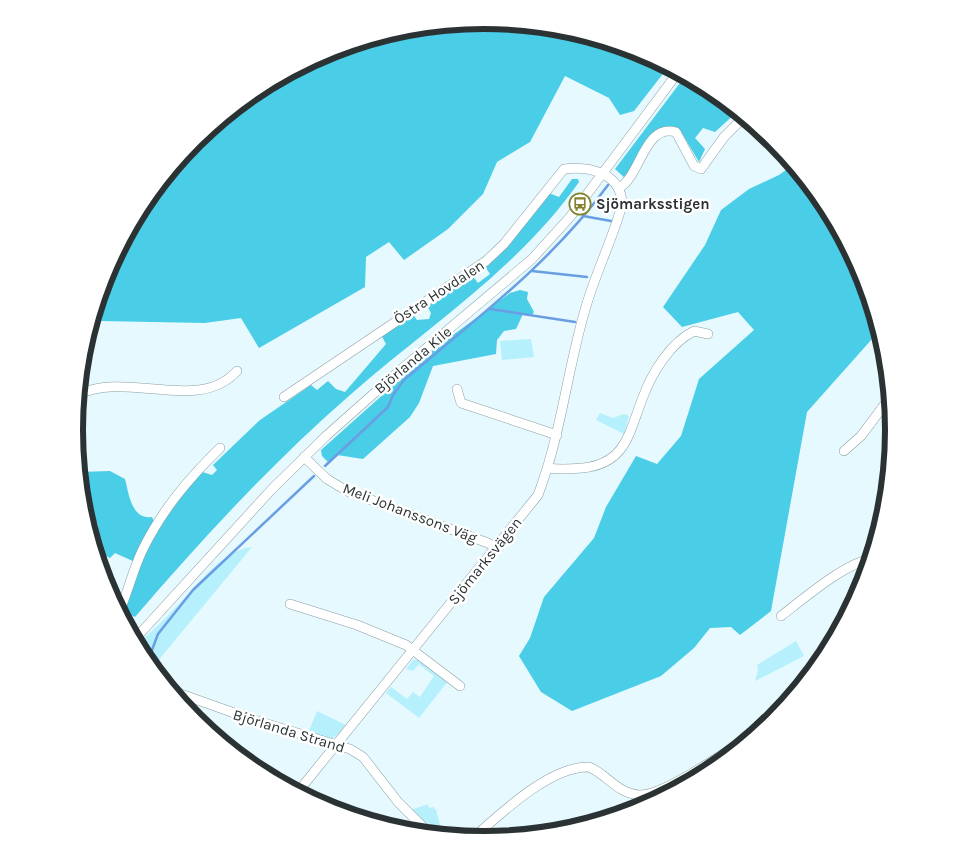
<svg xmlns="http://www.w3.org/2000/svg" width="969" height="860" font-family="Karla,sans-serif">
<rect width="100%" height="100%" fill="#e5f9fe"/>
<!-- green -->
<g fill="#b6f0fd">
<path d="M 531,339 L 534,357 L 502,360 L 500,341 Z"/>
<path d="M 600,413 L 613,418 L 624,414 L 629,416 L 624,434 L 596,420 Z"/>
<path d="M 252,547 L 152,668 L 137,645 C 150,633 164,620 176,607 C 198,586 220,551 252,547 Z"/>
<path d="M 796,641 L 804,656 L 755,681 L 758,671 L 757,665 Z"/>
<path d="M 421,659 L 448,681 L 419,718 L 386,693 L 391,687 L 407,699 L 413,692 L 420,697 L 434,676 L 419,664 L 413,671 L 406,669 L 413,660 Z"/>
<path d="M 317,711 L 346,725 C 332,744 329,739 308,733 Z"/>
<path d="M 428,804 L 429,808 L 433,807 L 436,810 L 443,836 L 435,835 L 411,810 Z"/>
</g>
<!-- forest -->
<g fill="#4acde7">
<path d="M 485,20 L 565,28 L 642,51 L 669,66 L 634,111 L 620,115 L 609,98 L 565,76 L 530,142 L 497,162 L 483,194 L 448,229 L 404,260 L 389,242 L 366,257 L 365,287 L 259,348 L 241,318 L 205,323 L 100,321 L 92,319 L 106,273 L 144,202 L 195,140 L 257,89 L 328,51 L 405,28 Z"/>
<path d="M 686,75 L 713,89 L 738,111 L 715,132 L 703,128 L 695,138 L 705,149 L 699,162 L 683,135 L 672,127 L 660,129 L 625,178 L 615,169 Z"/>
<path d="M 794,164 L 826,202 L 863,273 L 880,330 L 807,412 L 771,611 L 740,635 L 731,627 L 710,628 L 694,648 L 661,676 L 572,711 L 541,692 L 519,656 L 530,638 L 544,597 L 594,538 L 606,507 L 636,456 L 657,464 L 681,436 L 699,379 L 754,330 L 738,312 L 682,327 L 663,307 L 705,245 L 721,210 L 749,189 L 779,175 Z"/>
<path d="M 572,179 L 578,179 L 579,182 C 518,269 428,326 350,395 C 272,463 202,539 135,617 L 123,611 L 142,557 L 158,528 L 199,471 L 212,475 L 217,470 L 213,465 L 260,420 L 311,385 L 317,390 L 328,381 L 336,389 L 345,392 L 386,344 L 380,333 L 412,313 L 417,320 L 429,319 L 431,313 L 426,304 L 471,274 L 478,283 L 490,274 L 484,265 L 549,193 L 559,197 Z"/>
<path d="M 520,290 L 528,292 L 527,299 L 534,312 L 532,315 L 523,314 L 516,329 L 504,331 L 497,340 L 496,354 L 433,366 L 419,403 L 410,417 L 363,459 L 337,455 L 329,463 L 322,456 L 321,450 L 434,349 L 510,293 Z"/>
<path d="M 110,471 L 125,479 C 129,495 132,520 152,517 L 155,523 L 135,562 L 115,553 L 110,558 L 102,554 L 97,522 L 91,519 L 86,522 L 82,510 L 79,472 Z"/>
</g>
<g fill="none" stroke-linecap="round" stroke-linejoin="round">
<!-- stream -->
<g stroke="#699ee3" stroke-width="2.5">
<path d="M 583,216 L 611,221"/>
<path d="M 532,271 L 587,277"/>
<path d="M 490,309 L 575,322"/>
<path d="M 325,466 L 388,407 L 393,395 L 404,380 C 476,319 552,262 608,185"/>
<path d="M 152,650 L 158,634 L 193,590 L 314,476"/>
</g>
<!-- minor casing -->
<g stroke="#8b9ea3" stroke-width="10">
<g id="minor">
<path d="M 619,188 C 641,176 644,123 676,132 L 694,166 L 701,169 L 724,137 L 745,116"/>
<path d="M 457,389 L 461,403 L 557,435"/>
<path d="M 78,395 C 127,370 198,414 237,371"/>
<path d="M 284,397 L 486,261 L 504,244 L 564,169 C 590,166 622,173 622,205 C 612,241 595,274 585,310 C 567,371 561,435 538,495 L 297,793"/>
<path d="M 844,451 L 861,436 L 891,396"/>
<path d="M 304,457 L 327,479 L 347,491 L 488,543 L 496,548"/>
<path d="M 548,468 C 560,470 571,469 583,468 C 627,463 629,432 643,397 C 652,373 670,343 694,331 L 708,334"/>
<path d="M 290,604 L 357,625 L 406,645 L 460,686"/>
<path d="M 119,612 C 128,592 133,570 142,551 C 162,510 188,479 220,448"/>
<path d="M 781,616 C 802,600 846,562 872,559"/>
<path d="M 134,640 L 272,489 L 326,436 L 398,372 L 532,259 L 570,217 L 679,71"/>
<path d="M 136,645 C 154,660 160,682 181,694 L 251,719 L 350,749 L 363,757 L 398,802 L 431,835"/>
<path d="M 472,839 C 500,814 550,766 589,767 C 607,774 616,793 639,795 C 665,797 753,734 777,717"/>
</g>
</g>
<!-- minor -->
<use href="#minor" stroke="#fff" stroke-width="9"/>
</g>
<!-- icons -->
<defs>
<g id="bus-ring" transform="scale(1.125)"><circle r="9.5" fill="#fff" stroke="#83832d" stroke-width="1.5"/><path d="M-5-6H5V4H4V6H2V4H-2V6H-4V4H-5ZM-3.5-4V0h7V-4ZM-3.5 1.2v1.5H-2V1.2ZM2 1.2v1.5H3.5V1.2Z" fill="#83832d"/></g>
</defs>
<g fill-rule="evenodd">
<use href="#bus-ring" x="580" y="204"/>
</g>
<g text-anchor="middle" stroke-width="5" stroke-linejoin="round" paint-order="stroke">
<!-- poi labels -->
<g font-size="15" font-weight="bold" fill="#2a3234" stroke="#fff" text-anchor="start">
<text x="596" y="209">Sjömarksstigen</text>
</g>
<!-- street labels -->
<g font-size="15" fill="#2a3234" stroke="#fff">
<text transform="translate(439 292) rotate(-33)" y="5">Östra Hovdalen</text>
<text transform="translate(413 360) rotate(-40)" y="5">Björlanda Kile</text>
<text transform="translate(410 513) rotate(21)" y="5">Meli Johanssons Väg</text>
<text transform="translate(485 561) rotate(-51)" y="5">Sjömarksvägen</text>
<text transform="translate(289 731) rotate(17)" y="5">Björlanda Strand</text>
</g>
</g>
<!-- crop -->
<path d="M0 0H969V860H0ZM83 430a401 401 0 1 1 802 0a401 401 0 1 1-802 0Z" fill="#fff" fill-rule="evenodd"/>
<path fill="none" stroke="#2a3234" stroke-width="6" d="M83 430a401 401 0 1 1 802 0a401 401 0 1 1-802 0Z"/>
</svg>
